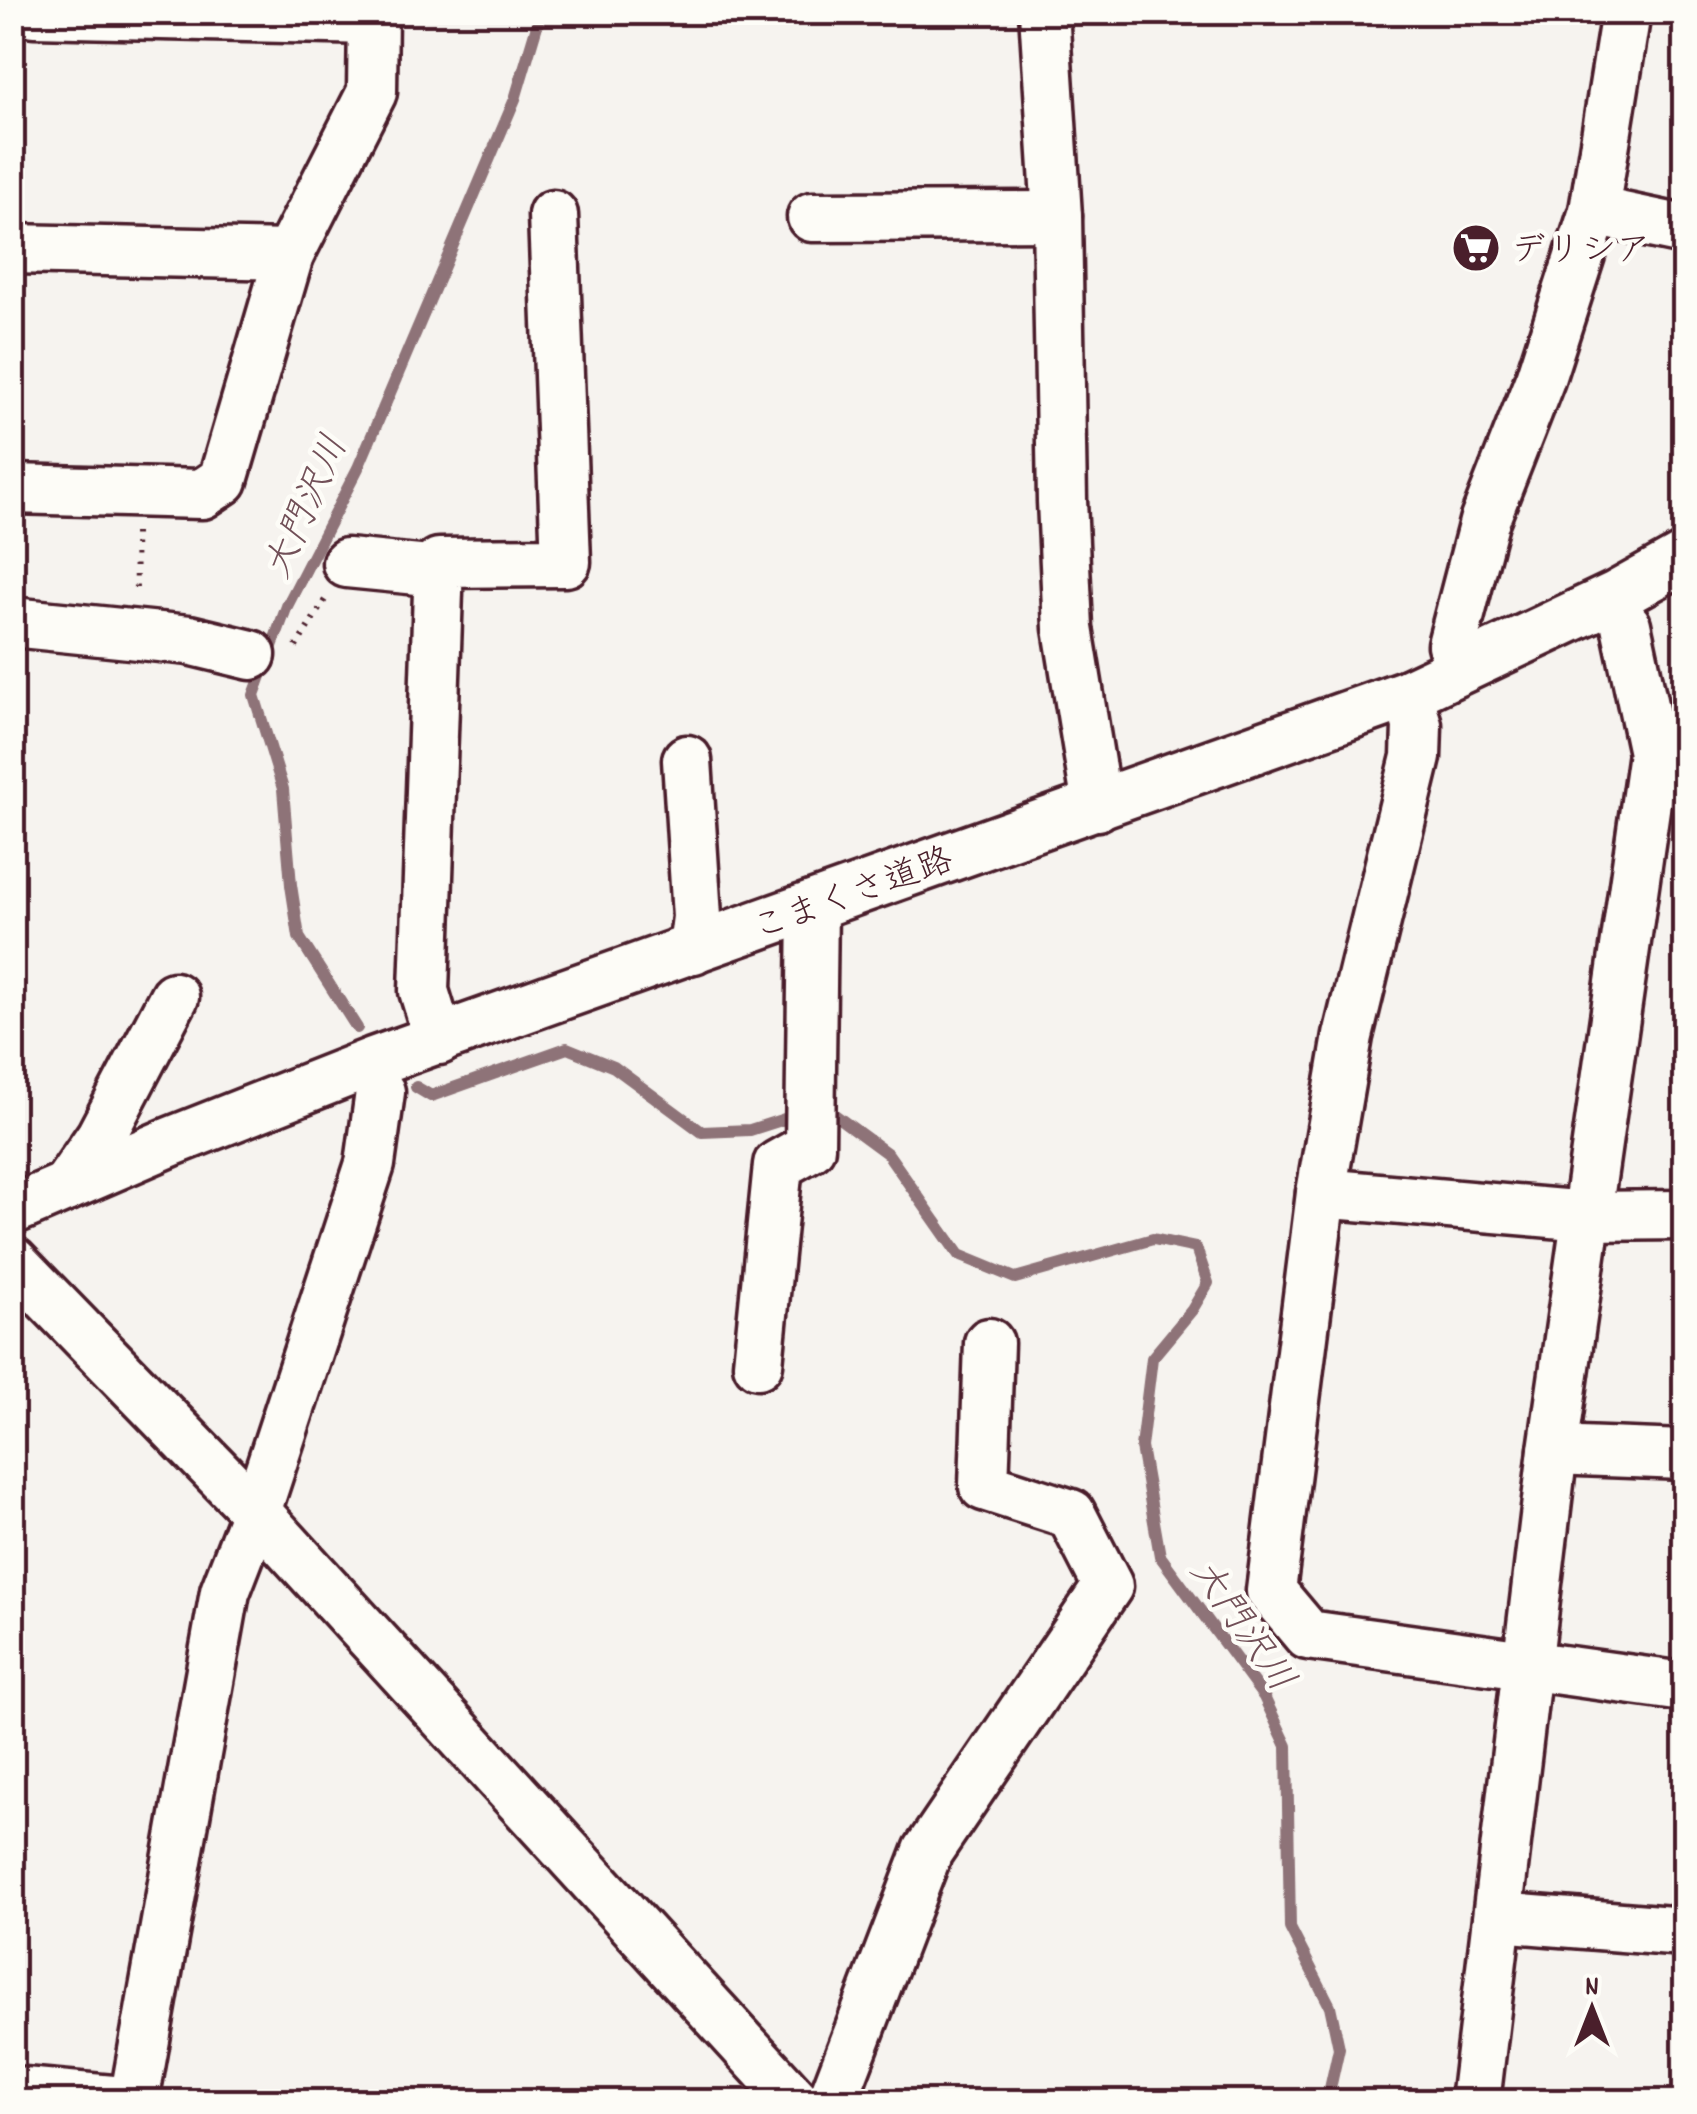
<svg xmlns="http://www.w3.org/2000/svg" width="1697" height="2114" font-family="Dekko,'Klee One',sans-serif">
<rect width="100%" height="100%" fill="#f6f3ef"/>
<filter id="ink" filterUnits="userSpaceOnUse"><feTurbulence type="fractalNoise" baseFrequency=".01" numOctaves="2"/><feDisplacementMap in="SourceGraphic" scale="20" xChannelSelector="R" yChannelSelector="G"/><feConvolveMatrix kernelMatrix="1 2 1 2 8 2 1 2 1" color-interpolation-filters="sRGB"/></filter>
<g filter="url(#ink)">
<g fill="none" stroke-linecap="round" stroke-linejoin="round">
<!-- stream -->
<g stroke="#8e7378" stroke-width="12">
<path d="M 357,1028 L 299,937 L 291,885 L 283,789 L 254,695 L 287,606 L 358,468 L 515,99 L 541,12"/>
<path d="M 416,1087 L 431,1096 L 567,1048 L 614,1067 L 702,1132 L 750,1130 L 800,1114"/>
<path d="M 824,1107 L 888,1154 L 959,1255 L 1015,1278 L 1153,1239 L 1196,1248 L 1208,1283 L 1192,1310 L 1152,1358 L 1141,1447 L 1160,1556 L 1264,1697 L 1287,1746 L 1290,1928 L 1330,2006 L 1339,2048 L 1327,2102"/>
</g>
<!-- minor casing -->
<g stroke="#4a1f2b" stroke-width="55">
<g id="minor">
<path d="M 34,12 L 373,20"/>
<path d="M 1044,12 L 1057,216 L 1062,501 L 1068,628 L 1097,806"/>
<path d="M 1594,211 L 1684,230"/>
<path d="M 812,217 L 1057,216"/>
<path d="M 12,249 L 289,255"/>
<path d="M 12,489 L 202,494 L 223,480 L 289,255 L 372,92 L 373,12"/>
<path d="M 347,563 L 439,572"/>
<path d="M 12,622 L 189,640 L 251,655"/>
<path d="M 1452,645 L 1484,522 L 1540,379 L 1594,211 L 1626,12"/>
<path d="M 1408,694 L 1417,725 L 1416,757 L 1348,1036 L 1321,1193 L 1271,1591 L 1308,1635 L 1684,1687"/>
<path d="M 687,760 L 697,917 L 693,949"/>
<path d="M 439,1040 L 424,991 L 439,563 L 566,562 L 553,215"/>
<path d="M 66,1187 L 101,1136 L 174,997"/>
<path d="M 1321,1193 L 1586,1216 L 1684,1215"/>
<path d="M 12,1210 L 170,1142 L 373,1062 L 1408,694 L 1616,596 L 1684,558"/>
<path d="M 12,1261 L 256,1512 L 796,2102"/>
<path d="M 758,1364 L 778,1165 L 810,1147 L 813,906"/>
<path d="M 1553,1450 L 1684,1455"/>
<path d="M 1498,1917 L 1684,1932"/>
<path d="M 12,2091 L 135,2102"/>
<path d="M 134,2101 L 225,1592 L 256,1512 L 370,1164 L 380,1092"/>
<path d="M 832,2102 L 928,1851 L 1108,1586 L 1071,1514 L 984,1486 L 989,1343"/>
<path d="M 1475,2102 L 1553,1450 L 1653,753 L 1626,625"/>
</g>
</g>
<!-- path -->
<g stroke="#4a1f2b" stroke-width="6" stroke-dasharray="2.5 8" stroke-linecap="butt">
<path d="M 135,533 L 136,591"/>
<path d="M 296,647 L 326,598"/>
</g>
<!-- minor -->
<use href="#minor" stroke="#fdfcf7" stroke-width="48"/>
</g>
</g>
<!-- icons -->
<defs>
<g id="supermarket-disc" transform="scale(2.5)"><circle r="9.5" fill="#4a1f2b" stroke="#fdfcf7"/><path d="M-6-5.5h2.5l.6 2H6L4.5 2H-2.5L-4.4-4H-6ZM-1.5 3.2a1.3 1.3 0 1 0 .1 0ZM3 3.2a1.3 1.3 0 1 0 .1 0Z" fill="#fff"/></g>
</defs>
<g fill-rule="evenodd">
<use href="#supermarket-disc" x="1476" y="248"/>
</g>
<g text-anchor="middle" stroke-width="9" stroke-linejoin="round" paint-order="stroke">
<!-- poi labels -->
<g font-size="35" fill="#4a1f2b" stroke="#fdfcf7" text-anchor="start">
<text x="1511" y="260">デリシア</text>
</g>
<!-- street labels -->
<g font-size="35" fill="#4a1f2b" stroke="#fdfcf7">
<text transform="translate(852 892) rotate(-20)" y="12">こまくさ道路</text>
</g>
<!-- water labels -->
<g font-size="38" font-style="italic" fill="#725058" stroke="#fdfcf7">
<text transform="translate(304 506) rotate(-66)" y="13">大門沢川</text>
<text transform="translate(1244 1624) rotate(55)" y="13">大門沢川</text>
</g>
</g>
<!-- margin -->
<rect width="1697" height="2114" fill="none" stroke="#fdfcf7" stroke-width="50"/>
<rect x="25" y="25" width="1647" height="2064" fill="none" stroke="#4a1f2b" stroke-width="4" filter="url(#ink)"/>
<!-- north arrow -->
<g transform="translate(1592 2009)" stroke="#fdfcf7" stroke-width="8" paint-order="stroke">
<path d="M0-8L18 38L0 25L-18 38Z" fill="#4a1f2b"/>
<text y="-15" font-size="28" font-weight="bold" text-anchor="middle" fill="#4a1f2b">N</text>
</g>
</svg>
